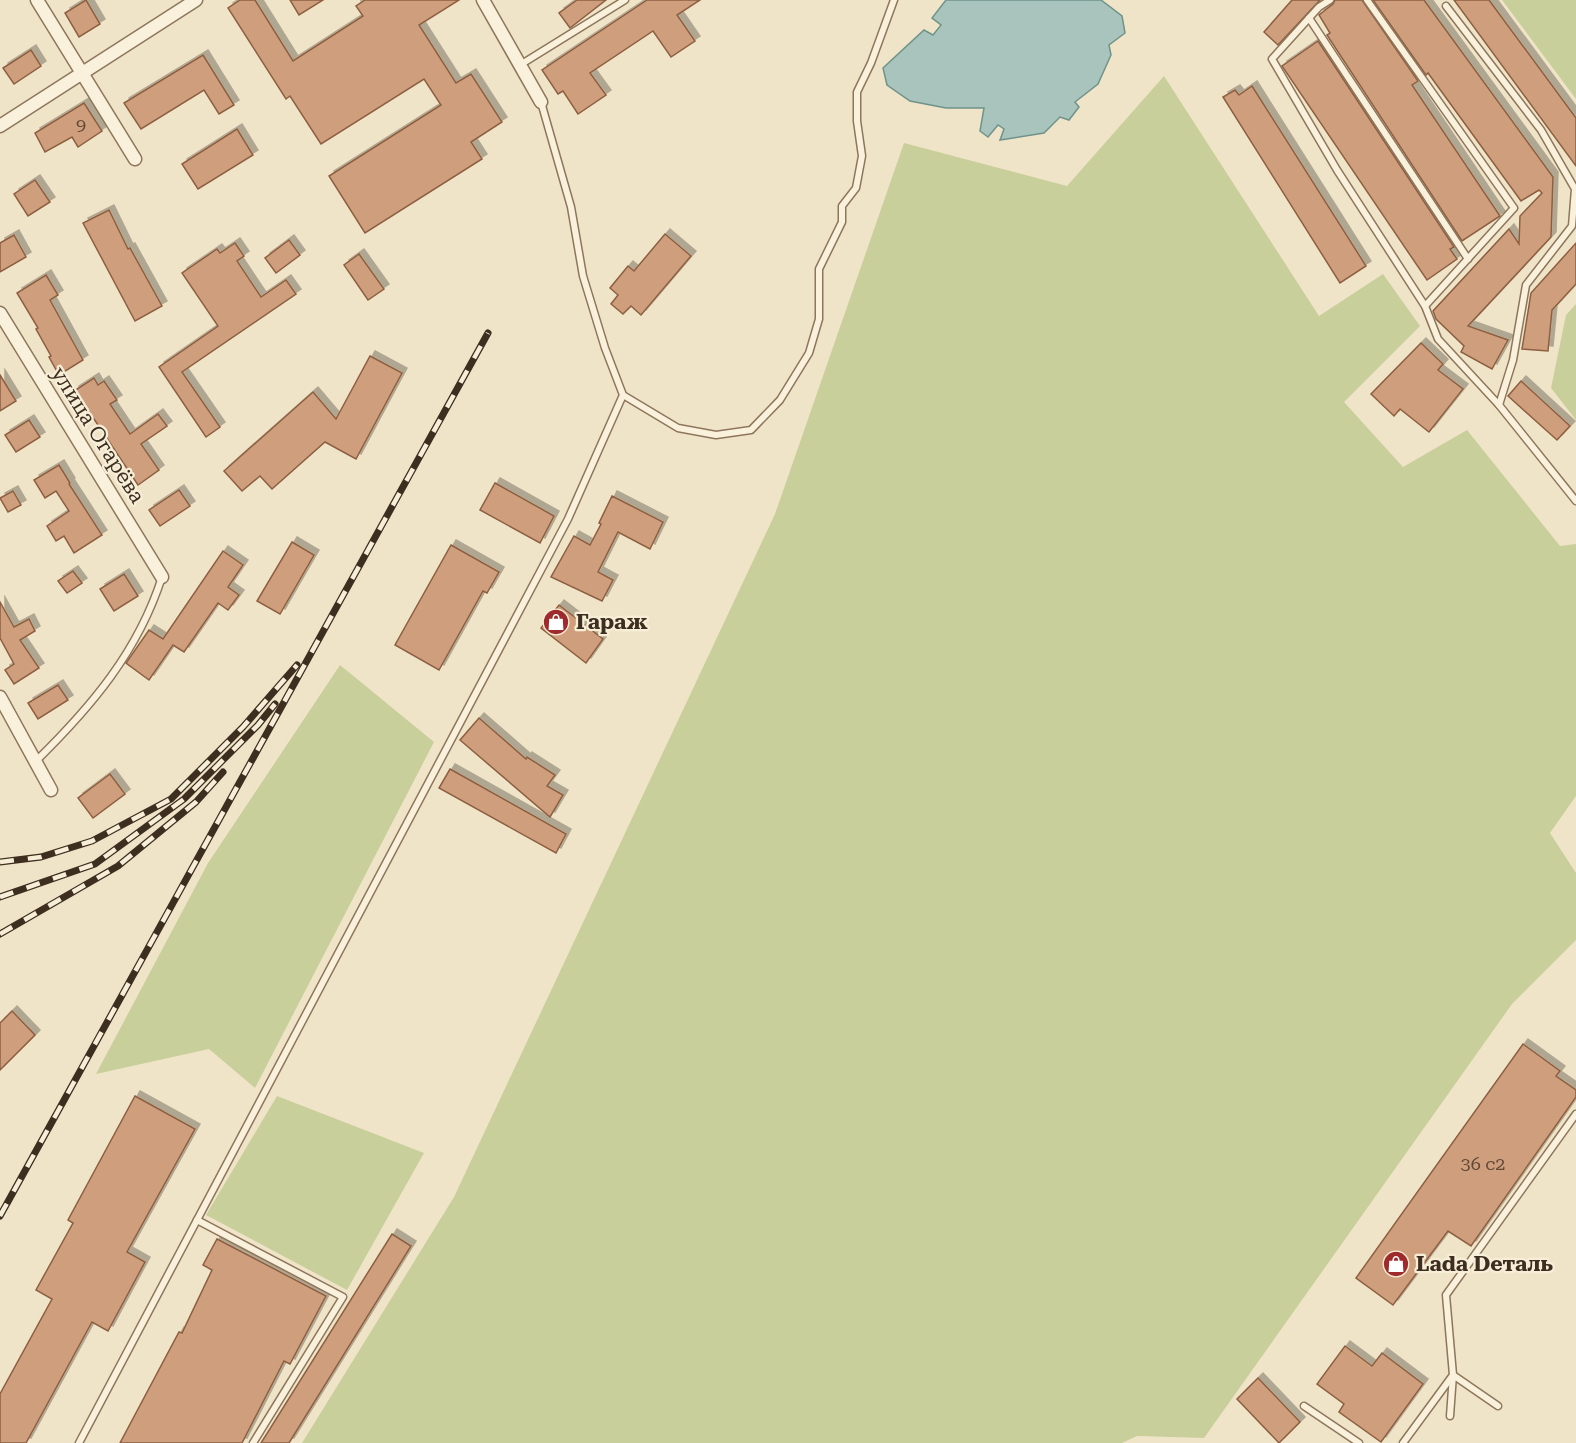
<svg xmlns="http://www.w3.org/2000/svg" width="1576" height="1443" font-family="'Roboto Serif',serif">
<defs>
<filter id="shadow"><feDropShadow dx="5" dy="-5" stdDeviation="0" flood-color="#0004"/></filter>
</defs>
<rect width="100%" height="100%" fill="#f0e4c8"/>
<!-- green -->
<g fill="#c9cf9b">
<path d="M 1502,0 L 1576,0 L 1576,99 Z"/>
<path d="M 1164,76 L 1319,316 L 1383,274 L 1420,326 L 1344,402 L 1403,467 L 1467,430 L 1560,546 L 1576,544 L 1576,796 L 1550,833 L 1576,873 L 1576,940 L 1512,1004 L 1204,1438 L 1137,1436 L 1122,1443 L 302,1443 L 454,1197 L 775,514 L 904,143 L 1067,186 Z"/>
<path d="M 1576,304 L 1576,420 L 1551,388 L 1566,315 Z"/>
<path d="M 340,665 L 434,742 L 255,1088 L 209,1049 L 96,1074 L 208,863 Z"/>
<path d="M 277,1096 L 424,1153 L 347,1290 L 206,1215 Z"/>
</g>
<!-- water -->
<path fill="#a9c4bc" stroke="#6f938a" stroke-width="1.5" d="M 946,0 L 1101,0 L 1122,16 L 1125,33 L 1109,45 L 1111,55 L 1098,84 L 1075,102 L 1079,107 L 1069,120 L 1060,117 L 1044,133 L 1000,140 L 1004,129 L 998,125 L 988,137 L 980,131 L 984,108 L 946,108 L 910,101 L 887,85 L 883,68 L 924,30 L 933,35 L 941,25 L 932,18 Z"/>
<!-- building -->
<g fill="#cf9f7d" stroke="#8d5f41" stroke-width="1.5" filter="url(#shadow)">
<path d="M 86,0 L 100,24 L 79,37 L 65,13 Z"/>
<path d="M 240,0 L 255,0 L 293,61 L 363,16 L 356,6 L 365,0 L 459,0 L 419,25 L 456,83 L 471,74 L 502,122 L 471,142 L 482,159 L 365,233 L 329,176 L 441,105 L 424,79 L 321,144 L 290,96 L 286,99 L 228,8 Z"/>
<path d="M 290,0 L 323,0 L 299,15 Z"/>
<path d="M 577,0 L 606,0 L 570,28 L 559,13 Z"/>
<path d="M 647,0 L 700,0 L 677,15 L 695,41 L 671,57 L 653,31 L 590,73 L 606,95 L 578,114 L 563,91 L 558,94 L 542,70 Z"/>
<path d="M 1292,0 L 1320,0 L 1278,45 L 1264,32 Z"/>
<path d="M 1335,0 L 1362,0 L 1418,81 L 1412,85 L 1500,216 L 1462,241 L 1327,35 L 1330,33 L 1319,15 L 1333,4 Z"/>
<path d="M 1373,0 L 1424,0 L 1553,177 L 1551,237 L 1468,326 L 1508,340 L 1492,369 L 1461,352 L 1464,346 L 1436,319 L 1433,311 L 1509,229 L 1519,244 L 1520,216 L 1542,193 L 1539,190 L 1521,201 L 1428,73 L 1426,75 Z"/>
<path d="M 1454,0 L 1489,0 L 1576,118 L 1576,166 Z"/>
<path d="M 1318,41 L 1454,247 L 1450,249 L 1457,259 L 1427,280 L 1282,66 Z"/>
<path d="M 31,50 L 41,66 L 14,84 L 3,68 Z"/>
<path d="M 203,55 L 234,105 L 219,114 L 204,90 L 141,129 L 124,103 Z"/>
<path d="M 1252,86 L 1366,266 L 1340,283 L 1223,97 L 1235,90 L 1239,95 Z"/>
<path d="M 84,103 L 102,131 L 78,147 L 72,137 L 45,152 L 35,133 Z"/>
<path d="M 237,129 L 253,155 L 198,189 L 182,164 Z"/>
<path d="M 35,180 L 50,202 L 28,216 L 14,194 Z"/>
<path d="M 109,210 L 128,249 L 130,248 L 162,306 L 135,321 L 83,223 Z"/>
<path d="M 665,234 L 691,256 L 641,315 L 631,306 L 623,314 L 611,304 L 618,295 L 610,288 L 628,266 L 634,271 Z"/>
<path d="M 14,235 L 26,257 L 0,272 L 0,243 Z"/>
<path d="M 289,240 L 300,255 L 276,273 L 265,258 Z"/>
<path d="M 235,243 L 244,256 L 237,261 L 261,297 L 286,280 L 296,294 L 182,372 L 220,427 L 206,437 L 159,367 L 218,326 L 182,273 L 217,249 L 220,253 Z"/>
<path d="M 1576,243 L 1576,284 L 1552,310 L 1548,351 L 1522,349 L 1531,293 Z"/>
<path d="M 359,254 L 384,289 L 368,300 L 344,265 Z"/>
<path d="M 46,275 L 58,295 L 50,300 L 83,360 L 59,375 L 49,357 L 51,356 L 36,329 L 38,328 L 17,293 Z"/>
<path d="M 1421,343 L 1443,364 L 1438,370 L 1463,389 L 1429,432 L 1400,409 L 1394,416 L 1371,394 Z"/>
<path d="M 370,356 L 402,373 L 356,459 L 325,442 L 272,489 L 260,476 L 242,491 L 224,471 L 313,392 L 336,419 Z"/>
<path d="M 0,375 L 16,401 L 0,411 Z"/>
<path d="M 94,378 L 98,385 L 104,381 L 117,400 L 110,404 L 130,434 L 158,414 L 167,426 L 141,444 L 159,470 L 138,485 L 92,416 L 90,417 L 74,391 Z"/>
<path d="M 1521,381 L 1570,426 L 1557,440 L 1508,396 Z"/>
<path d="M 29,420 L 40,437 L 16,452 L 5,435 Z"/>
<path d="M 59,465 L 70,483 L 69,484 L 102,535 L 74,553 L 64,536 L 56,541 L 47,526 L 69,511 L 56,491 L 45,498 L 34,480 Z"/>
<path d="M 495,483 L 554,516 L 540,543 L 480,510 Z"/>
<path d="M 179,490 L 190,506 L 160,526 L 149,510 Z"/>
<path d="M 13,491 L 21,505 L 8,512 L 0,498 Z"/>
<path d="M 612,496 L 663,522 L 650,549 L 618,532 L 598,572 L 613,580 L 602,601 L 551,577 L 574,536 L 590,545 L 601,524 L 599,523 Z"/>
<path d="M 292,542 L 314,555 L 280,614 L 257,601 Z"/>
<path d="M 451,545 L 499,572 L 487,593 L 483,591 L 439,670 L 395,645 Z"/>
<path d="M 223,551 L 243,565 L 228,587 L 239,595 L 228,610 L 218,603 L 184,652 L 173,645 L 149,680 L 126,663 L 149,630 L 163,639 Z"/>
<path d="M 73,571 L 82,583 L 67,593 L 58,581 Z"/>
<path d="M 124,574 L 138,596 L 114,611 L 100,589 Z"/>
<path d="M 0,602 L 14,627 L 29,619 L 35,631 L 20,640 L 39,668 L 14,684 L 5,670 L 14,664 L 0,638 Z"/>
<path d="M 559,605 L 603,639 L 586,663 L 541,628 Z"/>
<path d="M 58,685 L 68,700 L 38,719 L 28,703 Z"/>
<path d="M 479,718 L 526,759 L 527,757 L 555,775 L 547,786 L 563,795 L 550,817 L 460,740 Z"/>
<path d="M 450,769 L 566,834 L 556,853 L 439,788 Z"/>
<path d="M 110,774 L 125,794 L 93,818 L 78,798 Z"/>
<path d="M 12,1011 L 35,1035 L 0,1070 L 0,1023 Z"/>
<path d="M 1523,1044 L 1560,1071 L 1556,1076 L 1576,1090 L 1576,1097 L 1471,1246 L 1448,1231 L 1393,1305 L 1356,1278 Z"/>
<path d="M 135,1096 L 195,1129 L 127,1252 L 145,1262 L 108,1331 L 92,1322 L 26,1443 L 0,1443 L 0,1394 L 52,1299 L 36,1290 L 73,1223 L 68,1220 Z"/>
<path d="M 392,1234 L 411,1246 L 289,1443 L 261,1443 Z"/>
<path d="M 217,1239 L 326,1296 L 290,1364 L 284,1361 L 242,1443 L 120,1443 L 179,1332 L 182,1333 L 212,1270 L 203,1265 Z"/>
<path d="M 1345,1346 L 1372,1366 L 1382,1353 L 1423,1384 L 1381,1442 L 1339,1412 L 1344,1404 L 1317,1384 Z"/>
<path d="M 1258,1378 L 1300,1422 L 1279,1443 L 1237,1399 Z"/>
</g>
<g fill="none" stroke-linecap="round" stroke-linejoin="round">
<!-- lane casing -->
<g stroke="#8d765c" stroke-width="9">
<g id="lane">
<path d="M 1330,0 L 1319,7 L 1272,59 L 1337,170 L 1425,306 L 1438,339 L 1499,405 L 1576,501"/>
<path d="M 1367,0 L 1514,208 L 1425,306"/>
<path d="M 1446,6 L 1541,130 L 1575,189 L 1572,226 L 1526,285 L 1513,360 L 1499,405"/>
<path d="M 1309,18 L 1468,259"/>
<path d="M 520,65 L 625,0"/>
<path d="M 623,395 L 678,428 L 716,435 L 751,430 L 780,400 L 809,353 L 819,319 L 819,269 L 842,222 L 842,206 L 856,188 L 862,156 L 857,121 L 857,92 L 871,63 L 894,0"/>
<path d="M 36,761 C 91,707 138,652 162,577"/>
<path d="M 197,1220 L 343,1297 L 253,1443"/>
<path d="M 1304,1406 L 1359,1443"/>
<path d="M 1450,1416 L 1453,1375 L 1498,1406"/>
<path d="M 79,1443 L 568,519 L 623,395 L 605,348 L 583,276 L 571,207 L 541,102"/>
<path d="M 1403,1443 L 1453,1375 L 1446,1295 L 1576,1114"/>
</g>
</g>
<!-- street casing -->
<g stroke="#8d765c" stroke-width="15">
<g id="street">
<path d="M 37,0 L 135,159"/>
<path d="M 483,0 L 541,102"/>
<path d="M 0,126 L 196,0"/>
<path d="M 0,313 L 162,577"/>
<path d="M 0,697 L 51,790"/>
</g>
</g>
<!-- lane -->
<use href="#lane" stroke="#faf1dc" stroke-width="6"/>
<!-- street -->
<use href="#street" stroke="#faf1dc" stroke-width="12"/>
<!-- rail casing -->
<g stroke="#3d2e20" stroke-width="7">
<g id="rail">
<path d="M 0,862 L 41,857 L 92,841 L 171,799 L 243,727 L 297,665"/>
<path d="M 0,897 L 95,864 L 184,799 L 258,725 L 275,704"/>
<path d="M 0,934 L 118,866 L 196,802 L 223,772"/>
<path d="M 0,1216 L 488,333"/>
</g>
</g>
<!-- rail -->
<use href="#rail" stroke="#f7eed8" stroke-width="4.5" stroke-dasharray="14" stroke-linecap="butt"/>
</g>
<!-- icons -->
<defs>
<g id="shop-disc" transform="scale(1.35)"><circle r="9.5" fill="#9e2a2b" stroke="#f7eed8"/><path d="M-5-2.5h2.3a2.7 3.5 0 0 1 5.4 0H5L5.5 6h-11ZM-1.5-2.5h3a1.5 2.3 0 0 0-3 0Z" fill="#fff"/></g>
</defs>
<g fill-rule="evenodd">
<use href="#shop-disc" x="556" y="622"/>
<use href="#shop-disc" x="1396" y="1264"/>
</g>
<g text-anchor="middle" stroke-width="4.5" stroke-linejoin="round" paint-order="stroke">
<!-- number labels -->
<g font-size="18" fill="#624a37">
<text x="81" y="131">9</text>
<text x="1483" y="1170">36 с2</text>
</g>
<!-- street labels -->
<g font-size="21" fill="#3d2e20" stroke="#f7eed8">
<text transform="translate(98 435) rotate(58)" y="7">улица Огарёва</text>
</g>
<!-- poi labels -->
<g font-size="21" font-weight="bold" fill="#3d2e20" stroke="#f7eed8" text-anchor="start">
<text x="576" y="629">Гараж</text>
<text x="1416" y="1271">Lada Dеталь</text>
</g>
</g>
</svg>
